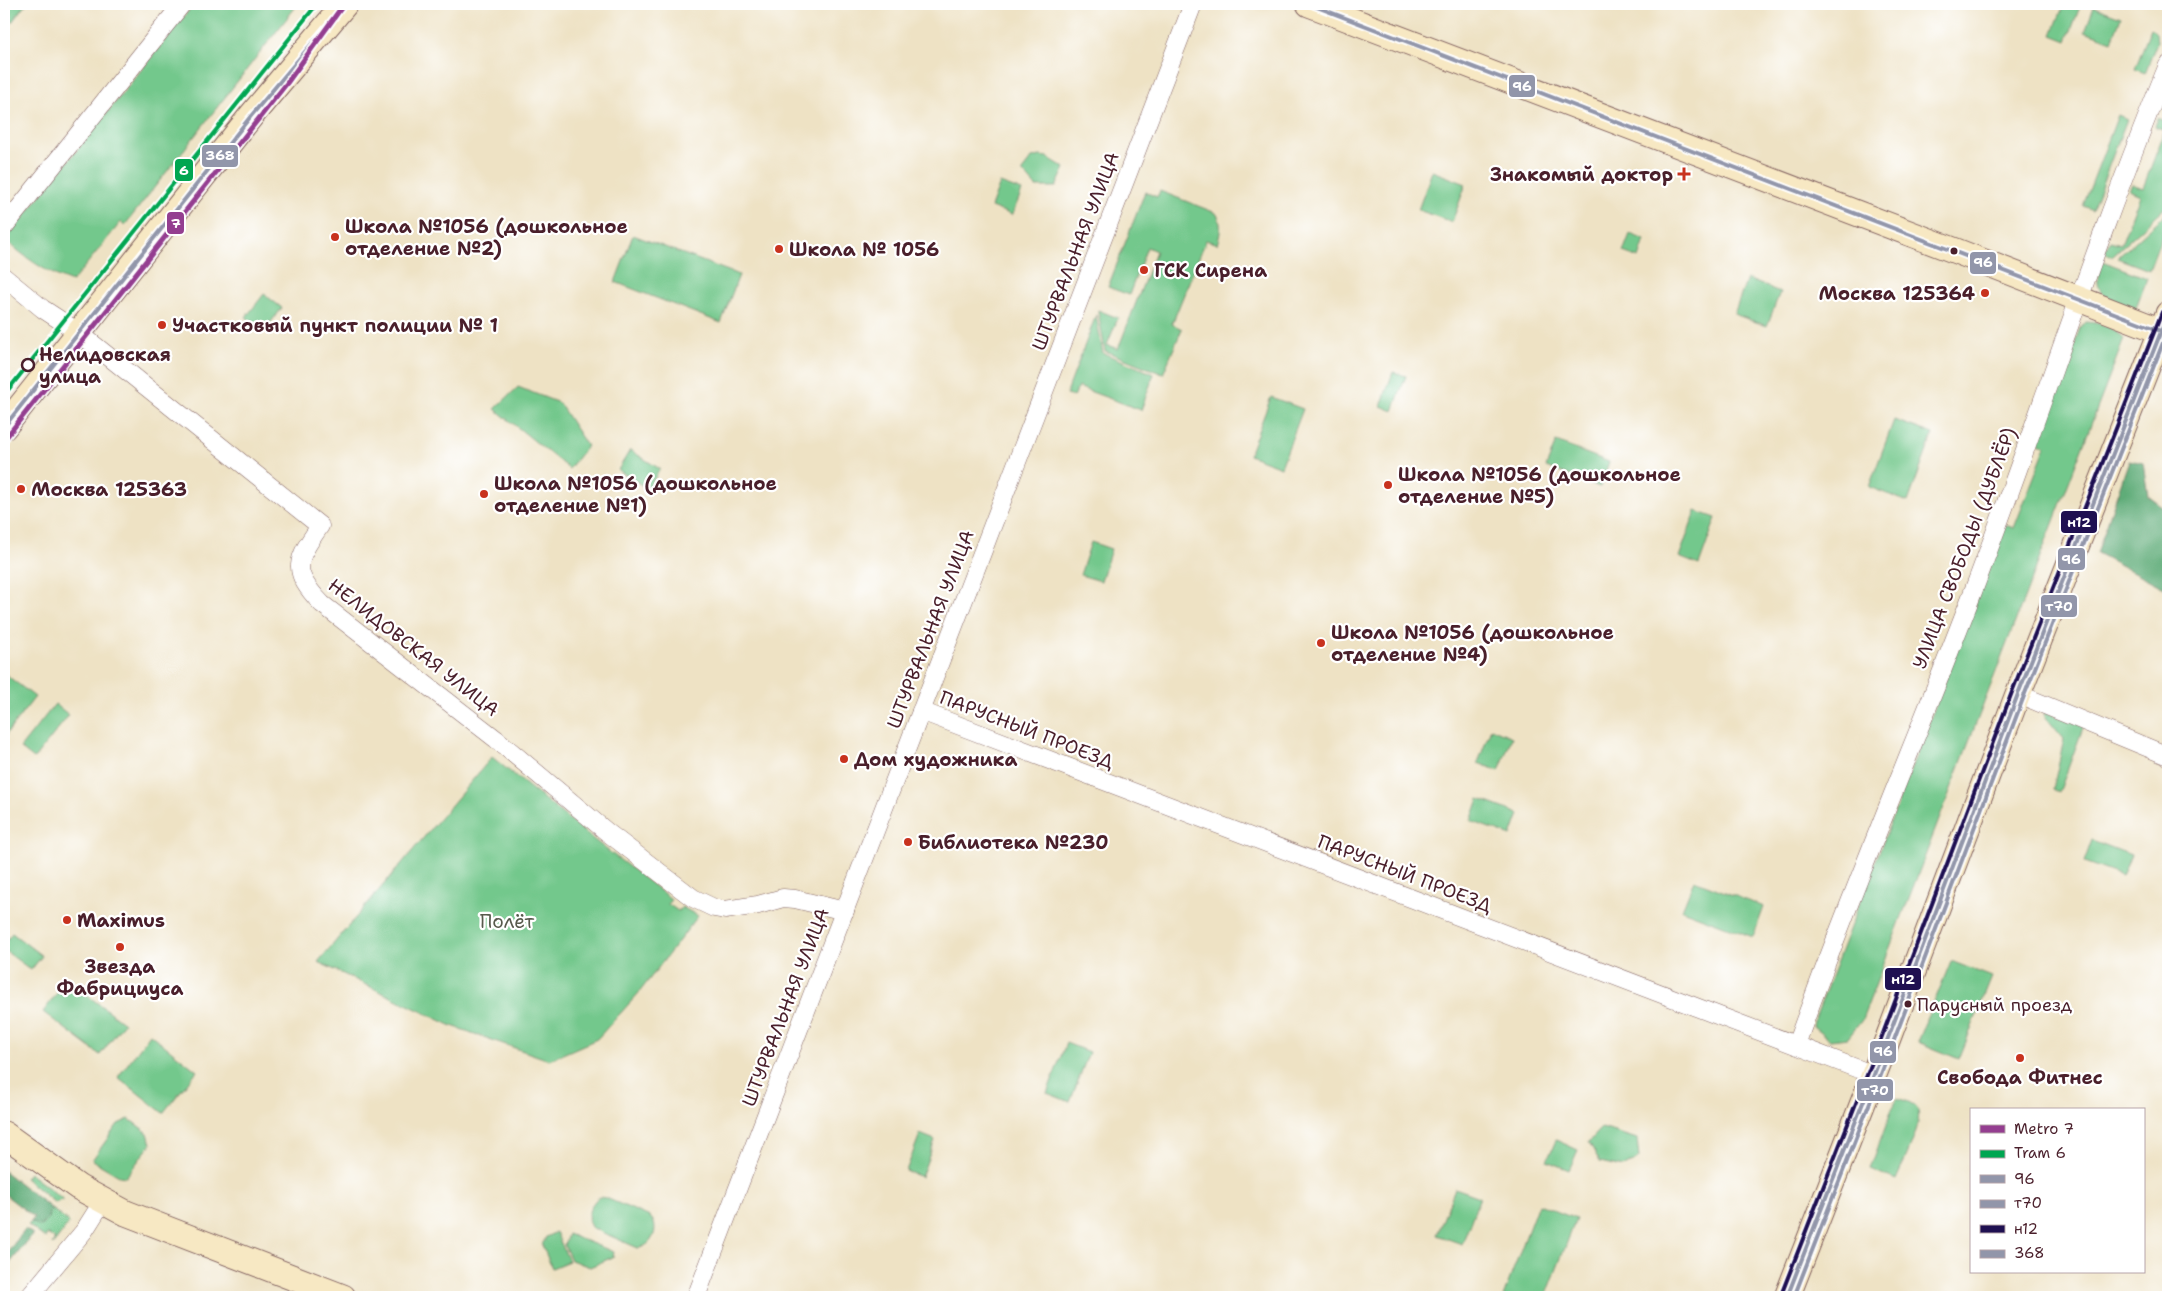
<svg xmlns="http://www.w3.org/2000/svg" width="2172" height="1301" font-family="'Shantell Sans',sans-serif">
<rect width="100%" height="100%" fill="#fff"/>
<filter id="ink" filterUnits="userSpaceOnUse"><feTurbulence type="fractalNoise" baseFrequency=".02" numOctaves="2"/><feDisplacementMap in="SourceGraphic" scale="10" xChannelSelector="R" yChannelSelector="G"/><feConvolveMatrix kernelMatrix="1 2 1 2 8 2 1 2 1" color-interpolation-filters="sRGB"/></filter>
<filter id="wash" filterUnits="userSpaceOnUse"><feTurbulence type="fractalNoise" baseFrequency=".0096" numOctaves="4" result="noise"/><feDisplacementMap in="SourceGraphic" scale="20" xChannelSelector="R" yChannelSelector="G"/><feGaussianBlur stdDeviation="1.12" result="paint"/><feColorMatrix in="noise" values="0 0 0 0 0 0 0 0 0 0 0 0 0 0 0 0 0 1.4 0 .05"/><feComposite in="paint" operator="in"/></filter>
<g filter="url(#wash)">
<rect width="100%" height="100%" fill="#eee2c4"/>
<!-- green -->
<g fill="#73c88c" stroke="#5e745c">
<path d="M 4,4 L 26,4 L 4,32 Z"/>
<path d="M 194,4 L 298,4 L 125,225 L 121,222 L 72,282 C 46,273 25,257 5,240 Z"/>
<path d="M 2064,4 L 2081,4 L 2067,41 L 2052,35 Z"/>
<path d="M 2094,7 L 2121,17 L 2112,41 L 2085,31 Z"/>
<path d="M 2151,28 L 2156,33 L 2157,42 L 2145,73 L 2135,69 Z"/>
<path d="M 2118,115 L 2127,119 L 2092,210 L 2083,206 Z"/>
<path d="M 2157,118 L 2168,123 L 2168,205 L 2112,256 L 2104,253 L 2110,241 L 2121,244 L 2140,195 L 2129,190 L 2132,184 L 2143,188 L 2165,130 L 2154,126 Z"/>
<path d="M 1040,156 L 1047,157 L 1065,168 L 1056,187 L 1036,187 L 1022,171 L 1032,158 Z"/>
<path d="M 1432,171 L 1466,184 L 1452,222 L 1418,210 Z"/>
<path d="M 1000,183 L 1022,191 L 1012,215 L 991,207 Z"/>
<path d="M 1160,191 L 1216,213 C 1222,221 1221,234 1217,244 L 1206,240 L 1172,324 L 1182,329 L 1163,374 L 1105,351 L 1098,312 L 1098,310 L 1118,318 L 1107,345 L 1118,349 L 1156,251 L 1147,247 L 1129,295 L 1108,287 L 1145,192 L 1157,197 Z"/>
<path d="M 2168,212 L 2168,220 L 2149,270 L 2117,258 Z"/>
<path d="M 1630,234 L 1645,240 L 1639,258 L 1623,252 Z"/>
<path d="M 633,235 L 739,275 L 721,323 L 615,282 Z"/>
<path d="M 2102,261 L 2147,278 L 2135,310 C 2108,298 2089,296 2102,261 Z"/>
<path d="M 1747,279 L 1780,292 L 1767,326 L 1734,314 Z"/>
<path d="M 264,294 L 282,308 L 264,331 L 246,317 Z"/>
<path d="M 1096,315 L 1103,353 L 1154,374 L 1141,410 L 1078,387 L 1074,397 L 1066,395 Z"/>
<path d="M 2086,322 C 2103,323 2113,327 2124,339 L 1862,1020 L 1848,1038 L 1830,1040 L 1813,1026 L 1814,1021 L 2005,525 L 2014,528 L 2046,446 L 2038,442 L 2080,328 Z"/>
<path d="M 1393,372 L 1406,376 L 1393,411 L 1381,406 Z"/>
<path d="M 518,387 L 559,403 L 587,446 L 569,469 L 495,409 Z"/>
<path d="M 1271,397 L 1303,409 L 1281,467 L 1249,455 Z"/>
<path d="M 1894,420 L 1933,434 L 1908,502 L 1869,487 Z"/>
<path d="M 1556,442 L 1609,462 L 1600,487 L 1546,467 Z"/>
<path d="M 630,450 L 660,469 L 648,489 L 618,470 Z"/>
<path d="M 1696,511 L 1716,518 L 1699,565 L 1679,557 Z"/>
<path d="M 1091,542 L 1111,549 L 1101,581 L 1080,575 Z"/>
<path d="M 5,674 L 35,697 L 4,737 L 4,675 Z"/>
<path d="M 55,704 L 69,715 L 34,759 L 20,748 Z"/>
<path d="M 2045,712 L 2084,725 L 2059,793 L 2053,789 L 2064,739 L 2044,715 Z"/>
<path d="M 1491,728 L 1512,737 L 1499,771 L 1478,763 Z"/>
<path d="M 492,757 L 598,843 L 671,899 L 668,904 L 678,911 L 682,907 L 698,916 L 638,994 L 597,1039 L 549,1060 L 452,1026 L 318,962 Z"/>
<path d="M 1479,799 L 1519,814 L 1511,836 L 1471,821 Z"/>
<path d="M 2092,840 L 2131,855 L 2122,876 L 2084,862 Z"/>
<path d="M 1694,880 L 1764,907 L 1753,937 L 1682,910 Z"/>
<path d="M 12,933 L 42,956 L 31,970 L 4,950 L 4,944 Z"/>
<path d="M 1951,961 L 1992,977 L 1959,1059 L 1918,1042 Z"/>
<path d="M 67,980 L 124,1023 L 100,1055 L 43,1012 Z"/>
<path d="M 150,1034 L 197,1071 L 163,1113 L 118,1077 Z"/>
<path d="M 1066,1043 L 1089,1052 L 1070,1102 L 1047,1093 Z"/>
<path d="M 1896,1098 C 1903,1100 1913,1102 1917,1109 C 1925,1121 1902,1165 1896,1180 L 1870,1169 Z"/>
<path d="M 129,1119 L 148,1133 L 151,1144 L 126,1177 L 119,1176 L 92,1160 L 118,1124 Z"/>
<path d="M 1602,1128 L 1637,1139 L 1639,1158 L 1623,1167 L 1600,1162 L 1589,1142 Z"/>
<path d="M 920,1134 L 935,1140 L 921,1177 L 906,1171 Z"/>
<path d="M 1556,1140 L 1578,1150 L 1569,1170 L 1547,1161 Z"/>
<path d="M 29,1173 L 63,1199 L 55,1203 L 25,1178 Z"/>
<path d="M 1455,1188 L 1480,1197 L 1462,1244 L 1437,1235 Z"/>
<path d="M 599,1197 L 606,1198 L 650,1217 C 661,1227 652,1247 638,1248 L 592,1228 C 584,1219 590,1204 599,1197 Z"/>
<path d="M 1538,1204 L 1576,1219 L 1546,1297 L 1503,1297 Z"/>
<path d="M 51,1208 L 69,1223 L 53,1245 L 52,1244 L 55,1239 L 47,1234 L 45,1238 L 28,1225 L 31,1222 L 41,1226 L 47,1220 Z"/>
<path d="M 556,1232 L 569,1261 L 552,1268 L 542,1245 L 546,1237 Z"/>
<path d="M 568,1234 L 614,1252 L 613,1257 L 590,1267 L 571,1260 L 564,1245 Z"/>
</g>
<!-- forest -->
<g fill="#5eac78" stroke="#546652">
<path d="M 2129,460 L 2143,463 L 2148,496 L 2168,511 L 2168,590 L 2097,553 Z"/>
<path d="M 4,1171 L 51,1208 L 47,1220 L 40,1226 L 31,1222 L 34,1217 L 4,1194 Z"/>
<path d="M 25,1229 L 33,1234 L 7,1267 L 4,1265 L 4,1257 Z"/>
</g>
</g>
<g filter="url(#ink)">
<g fill="none" stroke-linecap="round" stroke-linejoin="round">
<!-- minor casing -->
<g stroke="#836361" stroke-width="19">
<g id="minor">
<path d="M 4,227 L 182,4"/>
<path d="M 4,277 L 43,309 L 78,332 L 320,526 C 296,561 290,570 322,604 L 496,739 L 607,832 L 693,898 L 714,908 L 725,910 L 758,905 L 783,898 L 795,899 L 845,911"/>
<path d="M 2018,694 L 2168,756"/>
<path d="M 921,711 L 1874,1075"/>
<path d="M 1796,1045 C 1851,891 1916,741 1974,589 C 2040,415 2097,237 2168,65"/>
<path d="M 29,1297 L 84,1231 L 103,1201"/>
<path d="M 696,1297 L 1193,4"/>
</g>
</g>
<!-- secondary casing -->
<g stroke="#836361" stroke-width="27">
<g id="secondary">
<path d="M 1309,4 L 1956,251 L 2161,331"/>
<path d="M 4,427 L 251,116 L 345,4"/>
<path d="M 4,1134 L 78,1187 L 126,1213 L 343,1297"/>
<path d="M 1787,1297 L 1882,1054 L 2018,694 L 2168,314"/>
</g>
</g>
<!-- minor -->
<use href="#minor" stroke="#fff" stroke-width="18"/>
<!-- secondary -->
<use href="#secondary" stroke="#f7e8c3" stroke-width="25"/>
<!-- bus-1 casing -->
<g stroke="#fff" stroke-width="8">
<g id="bus-1">
<path d="M 1309,4 L 2161,331"/>
<path d="M 1787,1297 L 1882,1054 L 2018,694 L 2168,314"/>
</g>
</g>
<!-- bus-2 casing -->
<g stroke="#fff" stroke-width="8">
<path id="bus-2" d="M 1794,1297 L 1888,1056 L 2024,696 L 2168,330"/>
</g>
<!-- bus-3 casing -->
<g stroke="#fff" stroke-width="8">
<path id="bus-3" d="M 1781,1295 L 1876,1052 L 2012,692 L 2162,312"/>
</g>
<!-- bus-4 casing -->
<g stroke="#fff" stroke-width="8">
<path id="bus-4" d="M 4,427 L 251,116 L 345,4"/>
</g>
<!-- bus-1 -->
<use href="#bus-1" stroke="#9296aa" stroke-width="4"/>
<!-- bus-2 -->
<use href="#bus-2" stroke="#9296aa" stroke-width="4"/>
<!-- bus-3 -->
<use href="#bus-3" stroke="#1f1051" stroke-width="4"/>
<!-- bus-4 -->
<use href="#bus-4" stroke="#9296aa" stroke-width="4"/>
<!-- tram-1 casing -->
<g stroke="#fff" stroke-width="8">
<path id="tram-1" d="M 4,395 L 317,4"/>
</g>
<!-- tram-1 -->
<use href="#tram-1" stroke="#00a651" stroke-width="4"/>
<!-- metro-1 casing -->
<g stroke="#fff" stroke-width="9">
<path id="metro-1" d="M 4,440 L 287,83 L 344,4"/>
</g>
<!-- metro-1 -->
<use href="#metro-1" stroke="#943e90" stroke-width="5"/>
</g>
</g>
<!-- markers -->
<g fill="#c8321e" stroke="#fff" stroke-width="2">
<path d="M1681.5 166.5h5v5h5v5h-5v5h-5v-5h-5v-5h5z"/>
<circle cx="335" cy="237" r="5"/>
<circle cx="779" cy="249" r="5"/>
<circle cx="1144" cy="270" r="5"/>
<circle cx="1985" cy="293" r="5"/>
<circle cx="162" cy="325" r="5"/>
<circle cx="1388" cy="485" r="5"/>
<circle cx="21" cy="489" r="5"/>
<circle cx="484" cy="494" r="5"/>
<circle cx="1321" cy="643" r="5"/>
<circle cx="844" cy="759" r="5"/>
<circle cx="908" cy="842" r="5"/>
<circle cx="67" cy="920" r="5"/>
<circle cx="120" cy="947" r="5"/>
<circle cx="2020" cy="1058" r="5"/>
</g>
<g fill="#4a1f2b" stroke="#fff" stroke-width="2">
<circle cx="1954" cy="251" r="4.5"/>
<circle cx="1908" cy="1004" r="4.5"/>
</g>
<circle fill="#fff" stroke="#4a1f2b" stroke-width="2.5" cx="28" cy="365" r="6"/>
<g text-anchor="middle" stroke-width="4.5" stroke-linejoin="round" paint-order="stroke">
<!-- bus labels -->
<g font-size="18" fill="#4a1f2b" stroke="#fff" text-anchor="start">
<text x="1917" y="1011">Парусный проезд</text>
</g>
<!-- poi labels -->
<g font-size="19" font-weight="bold" fill="#4a1f2b" stroke="#fff" text-anchor="start">
<text x="1673" y="181" text-anchor="end">Знакомый доктор</text>
<text x="345" y="233">Школа №1056 (дошкольное<tspan x="345" dy="22">отделение №2)</tspan></text>
<text x="789" y="256">Школа № 1056</text>
<text x="1154" y="277">ГСК Сирена</text>
<text x="1975" y="300" text-anchor="end">Москва 125364</text>
<text x="172" y="332">Участковый пункт полиции № 1</text>
<text x="1398" y="481">Школа №1056 (дошкольное<tspan x="1398" dy="22">отделение №5)</tspan></text>
<text x="494" y="490">Школа №1056 (дошкольное<tspan x="494" dy="22">отделение №1)</tspan></text>
<text x="31" y="496">Москва 125363</text>
<text x="1331" y="639">Школа №1056 (дошкольное<tspan x="1331" dy="22">отделение №4)</tspan></text>
<text x="854" y="766">Дом художника</text>
<text x="918" y="849">Библиотека №230</text>
<text x="77" y="927">Maximus</text>
<text x="120" y="973" text-anchor="middle">Звезда<tspan x="120" dy="22">Фабрициуса</tspan></text>
<text x="2020" y="1084" text-anchor="middle">Свобода Фитнес</text>
</g>
<!-- street labels -->
<g font-size="19" fill="#4a1f2b" stroke="#fff">
<text transform="translate(1075 251) rotate(-69)" y="7">ШТУРВАЛЬНАЯ УЛИЦА</text>
<text transform="translate(1964 548) rotate(-69)" y="7">УЛИЦА СВОБОДЫ (ДУБЛЁР)</text>
<text transform="translate(930 629) rotate(-69)" y="7">ШТУРВАЛЬНАЯ УЛИЦА</text>
<text transform="translate(414 647) rotate(38)" y="7">НЕЛИДОВСКАЯ УЛИЦА</text>
<text transform="translate(1027 729) rotate(21)" y="7">ПАРУСНЫЙ ПРОЕЗД</text>
<text transform="translate(1405 873) rotate(21)" y="7">ПАРУСНЫЙ ПРОЕЗД</text>
<text transform="translate(785 1007) rotate(-69)" y="7">ШТУРВАЛЬНАЯ УЛИЦА</text>
</g>
<!-- stop labels -->
<g font-size="19" font-weight="bold" fill="#4a1f2b" stroke="#fff" text-anchor="start">
<text x="39" y="361">Нелидовская<tspan x="39" dy="22">улица</tspan></text>
</g>
<!-- park labels -->
<g font-size="19" fill="#585a4d" stroke="#fff">
<text x="507" y="928">Полёт</text>
</g>
</g>
<g stroke="#fff" stroke-width="2">
<rect x="1508" y="74" width="28" height="24" rx="5" fill="#9296aa"/>
<rect x="201" y="144" width="38" height="24" rx="5" fill="#9296aa"/>
<rect x="174" y="158" width="20" height="24" rx="5" fill="#00a651"/>
<rect x="166" y="211" width="19" height="24" rx="5" fill="#943e90"/>
<rect x="1969" y="251" width="28" height="24" rx="5" fill="#9296aa"/>
<rect x="2060" y="510" width="38" height="24" rx="5" fill="#1f1051"/>
<rect x="2057" y="547" width="29" height="24" rx="5" fill="#9296aa"/>
<rect x="2040" y="594" width="38" height="24" rx="5" fill="#9296aa"/>
<rect x="1884" y="967" width="38" height="24" rx="5" fill="#1f1051"/>
<rect x="1869" y="1040" width="28" height="24" rx="5" fill="#9296aa"/>
<rect x="1856" y="1078" width="38" height="24" rx="5" fill="#9296aa"/>
</g>
<g font-size="14" text-anchor="middle" font-weight="bold" fill="#fff">
<text x="1522" y="91">96</text>
<text x="220" y="160">368</text>
<text x="184" y="175">6</text>
<text x="176" y="228">7</text>
<text x="1983" y="267">96</text>
<text x="2079" y="527">н12</text>
<text x="2071" y="564">96</text>
<text x="2059" y="611">т70</text>
<text x="1903" y="984">н12</text>
<text x="1883" y="1056">96</text>
<text x="1875" y="1095">т70</text>
</g>
<!-- margin -->
<rect width="2172" height="1301" fill="none" stroke="#fff" stroke-width="20"/>
<!-- legend -->
<rect x="1970" y="1108" width="175" height="165" fill="#ffffff" stroke="#b7a5aa"/>
<rect x="1980" y="1125" width="25" height="8" fill="#943e90" stroke="#b7a5aa"/>
<text x="2014" y="1134" font-size="15" fill="#4a1f2b">Metro 7</text>
<rect x="1980" y="1150" width="25" height="8" fill="#00a651" stroke="#b7a5aa"/>
<text x="2014" y="1158" font-size="15" fill="#4a1f2b">Tram 6</text>
<rect x="1980" y="1175" width="25" height="8" fill="#9296aa" stroke="#b7a5aa"/>
<text x="2014" y="1184" font-size="15" fill="#4a1f2b">96</text>
<rect x="1980" y="1200" width="25" height="8" fill="#9296aa" stroke="#b7a5aa"/>
<text x="2014" y="1208" font-size="15" fill="#4a1f2b">т70</text>
<rect x="1980" y="1225" width="25" height="8" fill="#1f1051" stroke="#b7a5aa"/>
<text x="2014" y="1234" font-size="15" fill="#4a1f2b">н12</text>
<rect x="1980" y="1250" width="25" height="8" fill="#9296aa" stroke="#b7a5aa"/>
<text x="2014" y="1258" font-size="15" fill="#4a1f2b">368</text>
</svg>
